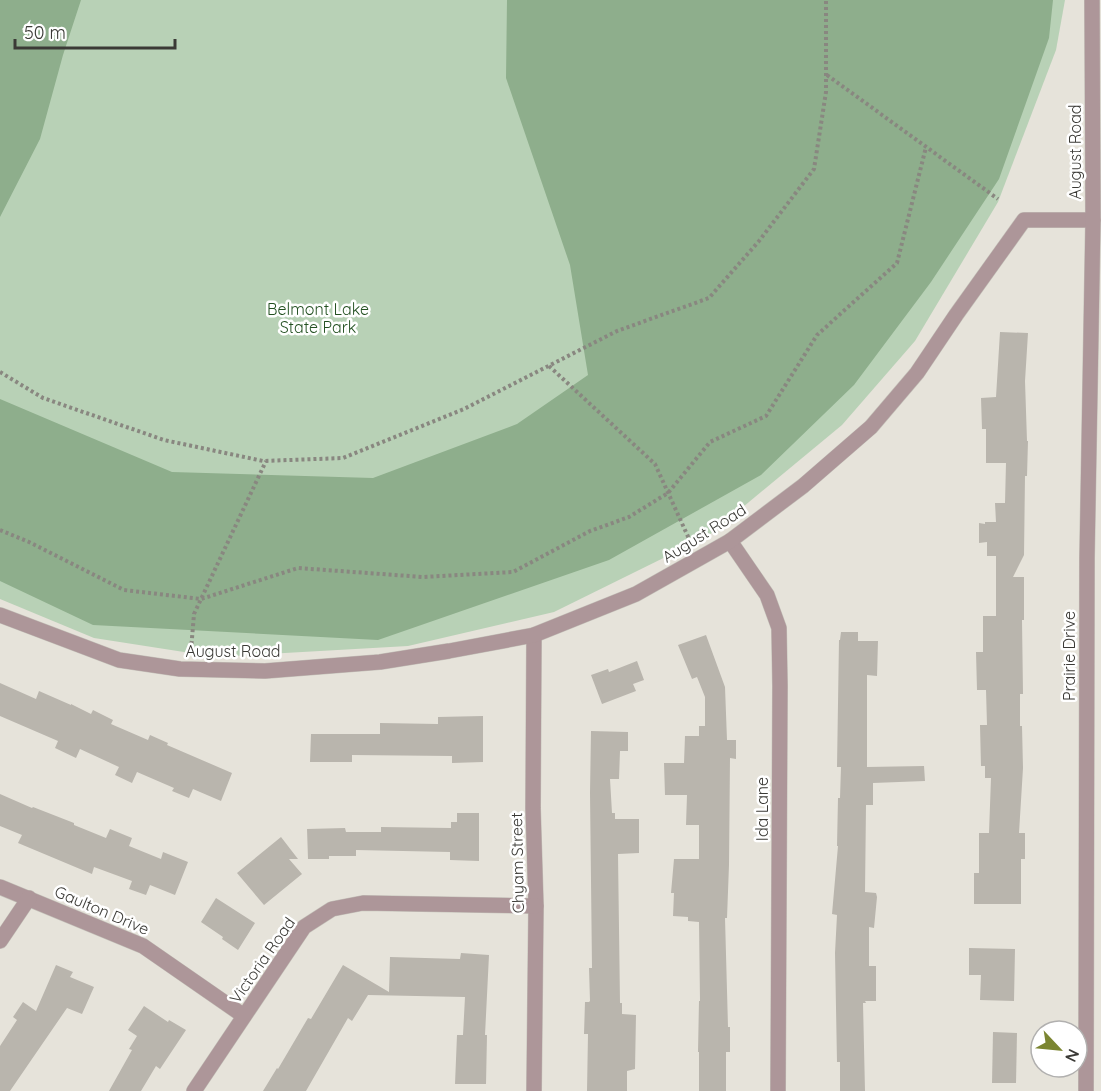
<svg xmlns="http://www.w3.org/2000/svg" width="1101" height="1091" font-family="Quicksand,sans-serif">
<rect width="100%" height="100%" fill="#e6e3da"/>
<!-- green -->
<path fill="#b8d1b6" d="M 0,0 L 1065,0 L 1056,50 L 998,202 L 915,341 L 842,425 L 708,536 L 554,612 L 408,646 L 216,657 L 94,638 L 0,599 Z"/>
<!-- forest -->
<g fill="#8eae8c">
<path d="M 0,0 L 81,0 L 63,55 L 40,139 L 0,217 Z"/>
<path d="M 507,0 L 1053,0 L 1049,38 L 999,179 L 931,282 L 854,385 L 761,475 L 609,560 L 378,640 L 93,625 L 0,581 L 0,399 L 172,472 L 373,478 L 517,424 L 588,375 L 570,265 L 506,78 Z"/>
</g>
<!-- building -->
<g fill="#b9b5ad">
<path d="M 1000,332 L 1028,333 L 1025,381 L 1027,441 L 1028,441 L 1027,476 L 1025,476 L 1024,555 L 1013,577 L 1024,577 L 1024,620 L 1022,620 L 1023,694 L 1020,694 L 1020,726 L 1022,726 L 1023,768 L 1019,833 L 1025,833 L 1025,859 L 1021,859 L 1021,904 L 974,904 L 974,873 L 979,873 L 979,833 L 989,833 L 991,778 L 985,778 L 985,766 L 981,766 L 980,725 L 987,725 L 986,690 L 977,690 L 976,652 L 983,652 L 983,616 L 996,616 L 996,556 L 987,556 L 987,542 L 979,543 L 979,523 L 985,524 L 985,522 L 996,522 L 995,503 L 1005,503 L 1006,463 L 986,463 L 986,429 L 982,429 L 981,398 L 996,397 Z"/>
<path d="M 841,632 L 858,632 L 858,641 L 878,641 L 877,676 L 867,675 L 867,767 L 924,766 L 925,781 L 873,783 L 873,805 L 866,805 L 865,892 L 876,893 L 877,897 L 874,928 L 869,927 L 869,966 L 876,966 L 876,1001 L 865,1001 L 866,1003 L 863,1003 L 865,1091 L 840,1091 L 840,1062 L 837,1062 L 835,953 L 837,915 L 832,914 L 838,846 L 837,846 L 838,798 L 840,798 L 841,767 L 837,767 L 839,640 L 840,640 Z"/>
<path d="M 706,635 L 725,687 L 727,740 L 736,740 L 736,759 L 730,758 L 729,865 L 727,918 L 725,918 L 728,1027 L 730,1027 L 730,1052 L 726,1052 L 726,1091 L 699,1091 L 699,1052 L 698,1052 L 699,1001 L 700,1001 L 699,922 L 688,921 L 688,917 L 673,916 L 674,893 L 671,893 L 674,859 L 699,859 L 699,825 L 686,825 L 687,795 L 665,795 L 664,763 L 684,763 L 685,736 L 699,736 L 699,726 L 705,726 L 705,697 L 697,677 L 692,679 L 678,645 Z"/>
<path d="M 637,661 L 644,680 L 633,684 L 636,691 L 602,704 L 591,675 L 608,669 L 609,672 Z"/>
<path d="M 0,683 L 36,699 L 39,691 L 71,705 L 71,704 L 91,714 L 93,710 L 113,720 L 111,724 L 148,740 L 150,735 L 168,743 L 167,745 L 232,773 L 221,801 L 193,789 L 189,798 L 172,791 L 174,788 L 137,772 L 132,783 L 115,775 L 119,767 L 80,749 L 76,758 L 55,748 L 58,741 L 0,716 Z"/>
<path d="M 483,716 L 483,762 L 452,763 L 452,756 L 352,755 L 352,762 L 310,762 L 311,734 L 380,734 L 380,723 L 438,724 L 438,717 Z"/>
<path d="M 591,731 L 628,732 L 628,751 L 620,751 L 619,779 L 610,779 L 612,813 L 615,813 L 615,819 L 639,819 L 639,853 L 618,854 L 620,1003 L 622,1003 L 622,1014 L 636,1015 L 635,1069 L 627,1071 L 627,1091 L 587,1091 L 588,1034 L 584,1034 L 585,1002 L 589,1002 L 590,1001 L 589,968 L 592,968 L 590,793 Z"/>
<path d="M 0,794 L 32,808 L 33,807 L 74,823 L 74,825 L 106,838 L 110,829 L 132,838 L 129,846 L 161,859 L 163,852 L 188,862 L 175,895 L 150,885 L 146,895 L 129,889 L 132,881 L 94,867 L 92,874 L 18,843 L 22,835 L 0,826 Z"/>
<path d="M 457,813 L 479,813 L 479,861 L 450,860 L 450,852 L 356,850 L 356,856 L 329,856 L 329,859 L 308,859 L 307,829 L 345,828 L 346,832 L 381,832 L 381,827 L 451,828 L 451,822 L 457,822 Z"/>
<path d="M 281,837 L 298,859 L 289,859 L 302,874 L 264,905 L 237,873 Z"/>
<path d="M 216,898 L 255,923 L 238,950 L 222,939 L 223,937 L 201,922 Z"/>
<path d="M 969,948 L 1015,949 L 1014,1001 L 980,1000 L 981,975 L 969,975 Z"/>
<path d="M 461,953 L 489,955 L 485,1035 L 487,1035 L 486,1084 L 455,1084 L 457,1035 L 463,1035 L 465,997 L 368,995 L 352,1021 L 348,1018 L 306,1091 L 263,1091 L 277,1068 L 278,1069 L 308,1018 L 311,1019 L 343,965 L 389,992 L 390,957 L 460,959 Z"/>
<path d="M 56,965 L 73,972 L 70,977 L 94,987 L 82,1014 L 67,1008 L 10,1091 L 0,1091 L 0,1046 L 17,1020 L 13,1017 L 23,1002 L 36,1011 Z"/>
<path d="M 144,1006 L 168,1022 L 169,1020 L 186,1030 L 160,1069 L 156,1066 L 141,1091 L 109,1091 L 132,1050 L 129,1049 L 137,1036 L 128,1030 Z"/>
<path d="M 993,1032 L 1017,1033 L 1016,1083 L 992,1083 Z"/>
</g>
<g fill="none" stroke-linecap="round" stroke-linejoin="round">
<!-- minor casing -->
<g stroke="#c4c1b9" stroke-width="16">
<g id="minor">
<path d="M 730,541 L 767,595 L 779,628 L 780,686 L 778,1091"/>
<path d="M 534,635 L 533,808 L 536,906 L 534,1091"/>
<path d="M 0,887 L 143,946 L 244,1016"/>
<path d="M 0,941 L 29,898"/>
<path d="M 194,1091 L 304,927 L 332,909 L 363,903 L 536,906"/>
</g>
</g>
<!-- tertiary casing -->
<g stroke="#c4c1b9" stroke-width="16">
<g id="tertiary">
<path d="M 0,615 L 119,660 L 180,669 L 265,671 L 380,662 L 449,651 L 534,635 L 636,594 L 730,541 L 803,486 L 871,427 L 917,373 L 956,315 L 1024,220 L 1093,220"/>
<path d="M 1086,1091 L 1087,558 L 1093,220 L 1092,0"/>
</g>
</g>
<!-- path -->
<g stroke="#898780" stroke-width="4" stroke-dasharray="3 3" stroke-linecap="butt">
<path d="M 827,75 L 998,199"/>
<path d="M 549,366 L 655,464 L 690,541"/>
<path d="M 0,372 L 43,398 L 164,440 L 263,461 L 343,458 L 464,409 L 617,331 L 709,298 L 759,241 L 814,169 L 826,92 L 826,0"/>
<path d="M 0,530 L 29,542 L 124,590 L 201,599 L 298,568 L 423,577 L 513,572 L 590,531 L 629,517 L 668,493 L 710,442 L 766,416 L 817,335 L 897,263 L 926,147"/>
<path d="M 191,650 L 194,614 L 266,461"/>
</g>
<!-- minor -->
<use href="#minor" stroke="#ad9699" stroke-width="15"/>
<!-- tertiary -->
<use href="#tertiary" stroke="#ad9699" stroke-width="15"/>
</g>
<g text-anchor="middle" stroke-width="5" stroke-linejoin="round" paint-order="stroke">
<!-- street labels -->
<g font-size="16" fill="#3b3a36" stroke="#fff">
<text transform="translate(1075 152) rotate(-90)" y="6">August Road</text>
<text transform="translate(704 533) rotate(-32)" y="6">August Road</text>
<text x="233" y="657">August Road</text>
<text transform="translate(1069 656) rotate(-90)" y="6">Prairie Drive</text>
<text transform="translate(762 809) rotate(-90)" y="6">Ida Lane</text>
<text transform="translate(517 863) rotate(-91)" y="6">Chyam Street</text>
<text transform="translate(102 910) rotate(23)" y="6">Gaulton Drive</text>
<text transform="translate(262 960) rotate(-55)" y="6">Victoria Road</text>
</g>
<!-- park labels -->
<g font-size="16" fill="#235021" stroke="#fff">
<text x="318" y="315">Belmont Lake<tspan x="318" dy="18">State Park</tspan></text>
</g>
</g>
<!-- north arrow -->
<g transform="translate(1059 1049) rotate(116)"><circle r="28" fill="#ffffff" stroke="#b1b0af" stroke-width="1.5"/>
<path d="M0-4.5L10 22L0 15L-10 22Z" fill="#7b8531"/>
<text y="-9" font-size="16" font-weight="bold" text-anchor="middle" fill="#3b3a36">N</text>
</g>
<!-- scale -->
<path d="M15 39v9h160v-9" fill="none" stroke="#3b3a36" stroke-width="3"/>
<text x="24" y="39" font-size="18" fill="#3b3a36" stroke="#ffffff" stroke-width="4.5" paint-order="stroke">50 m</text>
</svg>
